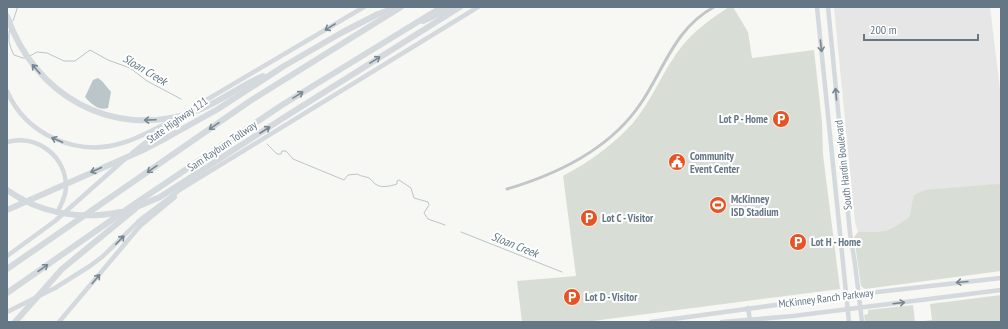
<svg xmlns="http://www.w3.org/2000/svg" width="1008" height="329" font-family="'PT Sans Narrow',sans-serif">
<rect width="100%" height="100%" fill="#f7f7f4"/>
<!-- built -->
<path fill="#e5e6e5" d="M 834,7 L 990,7 L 1001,98 L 1001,183 L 911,207 L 909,217 L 895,228 L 885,232 L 858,232 L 855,222 Z"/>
<!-- green -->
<g fill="#d8ded5">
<path d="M 729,7 L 733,7 L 748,32 L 752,58 L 814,50 L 822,122 L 823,155 L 840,289 L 585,322 L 522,322 L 517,281 L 576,276 L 563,176 C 589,162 613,145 633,123 C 653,99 663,70 682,46 C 695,30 712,18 729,7 Z"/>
<path d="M 1001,183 L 1001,271 L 865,289 L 861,286 L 854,237 L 858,232 C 885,232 887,234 909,217 L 914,195 L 925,190 L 998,184 Z"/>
<path d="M 1001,295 L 1001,322 L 916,322 L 932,320 L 930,304 Z"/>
<path d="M 913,305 L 915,322 L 865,322 L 864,315 L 868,314 L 868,310 Z"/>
</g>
<!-- water -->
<path fill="#bac6ca" d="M 98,78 L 102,81 L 111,92 L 108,108 C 99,111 91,104 85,97 L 93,80 Z"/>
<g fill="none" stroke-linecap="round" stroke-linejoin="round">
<!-- stream -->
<g stroke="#bac6ca" stroke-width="1">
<path d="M 13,21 L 17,9 L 17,7"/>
<path d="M 10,29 C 7,39 10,47 14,55 L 23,58 L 25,58"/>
<path d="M 30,56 L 37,52 L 47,53 L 64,61 L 75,61 L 90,50 L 108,60 L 130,68 L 147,81 L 181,99"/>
<path d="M 267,144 L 277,154 L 281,154 L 282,151 L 286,151 L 293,159 L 344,180 L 348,175 L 357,174 C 362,177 365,176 369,178 C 372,180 374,184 377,185 C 382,188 391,186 397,184 L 397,181 L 399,180 L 411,188 L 414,198 L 428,202 L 429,205 L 424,213 L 428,219 L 445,225"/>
<path d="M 461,232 L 562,272"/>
</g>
<!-- minor -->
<path stroke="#c2c6c9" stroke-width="3" d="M 507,189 C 558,174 611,148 641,103 C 664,69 675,28 714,7"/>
<!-- secondary -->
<g stroke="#d4d9dd" stroke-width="4.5">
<path d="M 817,7 L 849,322"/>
<path d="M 828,7 L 850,233 L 855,264 L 862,322"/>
<path d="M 7,91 C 26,135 77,157 122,143 C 138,139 152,130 167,123"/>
<path d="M 186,112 L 364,7"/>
<path d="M 7,142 C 37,134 66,156 66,187 C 66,197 61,204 57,213"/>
<path d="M 132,153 L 178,117"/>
<path d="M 7,256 L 55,221 L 125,159"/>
<path d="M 748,308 L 750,320"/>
<path d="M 7,312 L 55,288 L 90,266 L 102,257 L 140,220 L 181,189 L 478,7"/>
<path d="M 59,322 L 140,226 L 175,197"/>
<path d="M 651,322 L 842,296 L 1001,278"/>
<path d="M 722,322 L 793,316 L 1001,290"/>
</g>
<!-- motorway -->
<g stroke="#d4d9dd" stroke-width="6">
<path d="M 7,16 C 34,95 112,140 193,112 C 218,104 239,86 263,76"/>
<path d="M 423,21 L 453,7"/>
<path d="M 7,190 C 41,214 81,220 121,212"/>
<path d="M 132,209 L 160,197 L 288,115 L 460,7"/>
<path d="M 7,210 L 141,151 L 168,137 L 218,109 L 284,66 L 341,33 L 378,14 L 395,8"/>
<path d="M 7,269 L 250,101 L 401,7"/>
<path d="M 7,293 L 136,203 L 282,105 L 442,7"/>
<path d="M 15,322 L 62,269 L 135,209"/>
</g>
</g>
<!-- one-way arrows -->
<defs><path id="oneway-shaft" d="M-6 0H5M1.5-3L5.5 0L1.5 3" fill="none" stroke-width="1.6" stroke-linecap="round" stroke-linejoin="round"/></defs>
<g stroke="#768692">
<use href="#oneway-shaft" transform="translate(330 27) rotate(149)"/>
<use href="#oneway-shaft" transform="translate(821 46) rotate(84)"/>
<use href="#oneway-shaft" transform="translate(375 60) rotate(-32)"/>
<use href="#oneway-shaft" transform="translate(36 69) rotate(-131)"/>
<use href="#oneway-shaft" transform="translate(836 94) rotate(-95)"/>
<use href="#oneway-shaft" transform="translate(298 95) rotate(-31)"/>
<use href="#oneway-shaft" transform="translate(150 120) rotate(178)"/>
<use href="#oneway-shaft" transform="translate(214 126) rotate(145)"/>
<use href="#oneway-shaft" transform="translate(265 130) rotate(-33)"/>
<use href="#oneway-shaft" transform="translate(57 140) rotate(-157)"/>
<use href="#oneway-shaft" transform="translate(152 169) rotate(145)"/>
<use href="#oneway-shaft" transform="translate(96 170) rotate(156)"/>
<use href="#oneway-shaft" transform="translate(120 240) rotate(-46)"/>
<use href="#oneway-shaft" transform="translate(43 268) rotate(-35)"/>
<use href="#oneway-shaft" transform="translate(96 279) rotate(-50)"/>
<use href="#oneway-shaft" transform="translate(962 282) rotate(175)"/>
<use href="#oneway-shaft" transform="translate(899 303) rotate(-7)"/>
</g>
<!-- icons -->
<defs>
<g id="parking-disc" transform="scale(0.9)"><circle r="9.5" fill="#e65425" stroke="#fff"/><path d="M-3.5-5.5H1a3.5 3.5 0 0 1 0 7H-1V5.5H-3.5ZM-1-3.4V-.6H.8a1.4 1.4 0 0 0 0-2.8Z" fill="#fff"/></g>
<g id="civic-disc" transform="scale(0.9)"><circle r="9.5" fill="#e65425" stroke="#fff"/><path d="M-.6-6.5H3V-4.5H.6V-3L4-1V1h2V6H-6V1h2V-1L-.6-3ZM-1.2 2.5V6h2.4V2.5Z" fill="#fff"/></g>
<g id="stadium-disc" transform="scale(0.9)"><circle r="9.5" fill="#e65425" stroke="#fff"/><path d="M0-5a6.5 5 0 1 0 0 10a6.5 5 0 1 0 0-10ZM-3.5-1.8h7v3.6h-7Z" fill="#fff"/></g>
</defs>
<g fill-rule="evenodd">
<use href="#parking-disc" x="781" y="119"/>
<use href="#civic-disc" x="677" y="162"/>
<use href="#stadium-disc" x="718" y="205"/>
<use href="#parking-disc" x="589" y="218"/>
<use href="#parking-disc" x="798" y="242"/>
<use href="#parking-disc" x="572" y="297"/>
</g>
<g text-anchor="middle" stroke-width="4" stroke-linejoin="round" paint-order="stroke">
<!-- poi labels -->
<g font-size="11" font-weight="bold" fill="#657785" stroke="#fff" text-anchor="start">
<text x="768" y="123" text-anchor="end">Lot P - Home</text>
<text x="690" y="160">Community<tspan x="690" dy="13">Event Center</tspan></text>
<text x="731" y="203">McKinney<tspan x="731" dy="13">ISD Stadium</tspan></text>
<text x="602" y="222">Lot C - Visitor</text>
<text x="811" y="246">Lot H - Home</text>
<text x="585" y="301">Lot D - Visitor</text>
</g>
<!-- street labels -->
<g font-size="11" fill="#657785" stroke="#fff">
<text transform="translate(177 120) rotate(-35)" y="4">State Highway 121</text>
<text transform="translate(222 146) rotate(-34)" y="4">Sam Rayburn Tollway</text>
<text transform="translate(843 165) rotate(-96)" y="4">South Hardin Boulevard</text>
<text transform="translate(826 298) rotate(-7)" y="4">McKinney Ranch Parkway</text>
</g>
<!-- water labels -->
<g font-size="12" font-style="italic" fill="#617882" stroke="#fff">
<text transform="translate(145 70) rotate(31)" y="4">Sloan Creek</text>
<text transform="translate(515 245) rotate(22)" y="4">Sloan Creek</text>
</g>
</g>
<!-- border -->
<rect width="1008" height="329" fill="none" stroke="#657785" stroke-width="16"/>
<!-- scale -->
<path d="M864 34v6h114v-6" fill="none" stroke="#657785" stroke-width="2"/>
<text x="870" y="34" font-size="12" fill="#657785" stroke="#ffffff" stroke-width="3" paint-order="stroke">200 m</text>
</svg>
